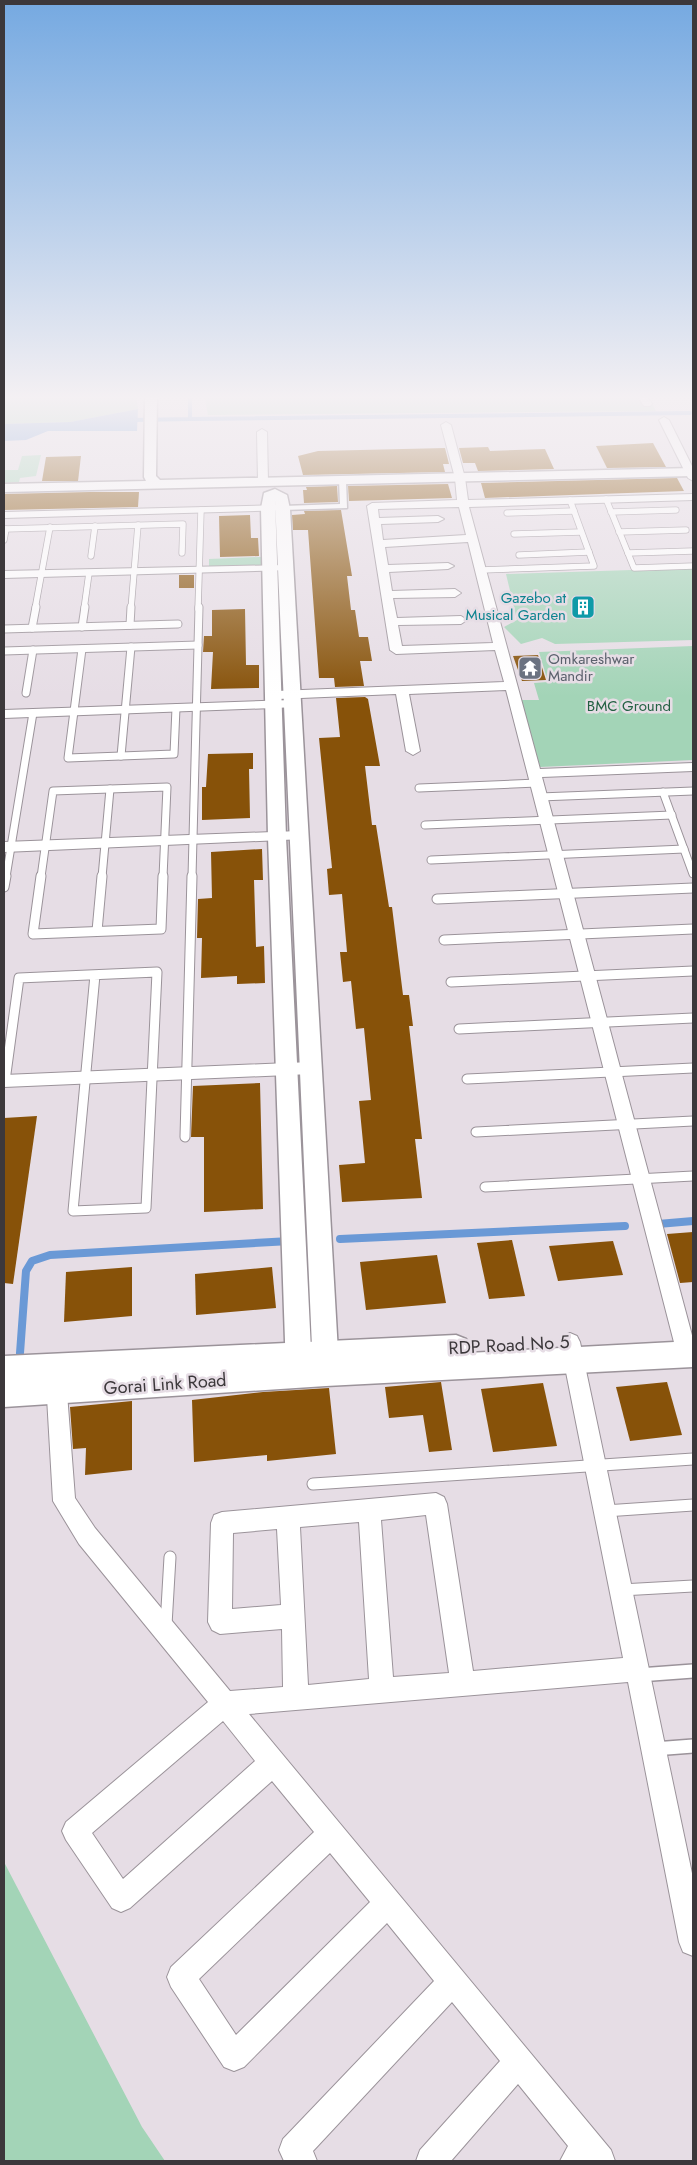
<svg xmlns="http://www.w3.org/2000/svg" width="697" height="2165" font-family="Jost,sans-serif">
<rect width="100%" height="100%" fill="#e6dde5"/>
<!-- green -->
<g fill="#a3d4b7">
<path d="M 136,394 L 138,409 L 70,422 L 4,424 L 4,397 Z"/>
<path d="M 204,394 L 647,394 L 656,411 L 208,415 Z"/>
<path d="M 41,455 L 36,476 L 20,478 L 19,482 L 4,483 L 4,470 L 18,470 L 22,456 Z"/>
<path d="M 281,556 L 281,566 L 209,568 L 209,559 Z"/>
<path d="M 693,568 L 693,640 L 555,644 L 542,638 L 521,644 L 504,627 L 517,620 L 506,574 Z"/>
<path d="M 693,646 L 693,760 L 540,767 L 521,700 L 539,700 L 534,683 L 548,682 L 539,652 Z"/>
<path d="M 4,1862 L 142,2127 L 165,2161 L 4,2161 Z"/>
</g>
<!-- water -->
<path fill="#6a99d6" d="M 138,409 L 137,431 L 48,431 L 26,440 L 4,441 L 4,424 L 70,422 Z"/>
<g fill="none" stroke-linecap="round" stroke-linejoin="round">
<!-- stream-far1 -->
<g stroke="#6a99d6" stroke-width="4">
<path d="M 190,419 L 690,413"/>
<path d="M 131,420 L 190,419 L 190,394"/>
</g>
<!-- stream -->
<g stroke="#6a99d6" stroke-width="8">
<path d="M 658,1224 L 693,1221"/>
<path d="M 340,1239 L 625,1226"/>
<path d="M 20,1353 L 26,1271 L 32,1261 L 50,1255 L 290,1241"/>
</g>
</g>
<!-- building -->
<g fill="#875209">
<path d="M 653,443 L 666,467 L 607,468 L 596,446 Z"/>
<path d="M 488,447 L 490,451 L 545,449 L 554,469 L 478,471 L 475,463 L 463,463 L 459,448 Z"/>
<path d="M 445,448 L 449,464 L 443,464 L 445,472 L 303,475 L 298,456 L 318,451 Z"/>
<path d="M 81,456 L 78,481 L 42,481 L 46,457 Z"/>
<path d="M 677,478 L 684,491 L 485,498 L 481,483 Z"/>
<path d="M 448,484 L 452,498 L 349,501 L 348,486 Z"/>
<path d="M 337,486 L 338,502 L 304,503 L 303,490 L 307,490 L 306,487 Z"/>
<path d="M 90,492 L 139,492 L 138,507 L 4,510 L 4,494 Z"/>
<path d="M 341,510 L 352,576 L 347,576 L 351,610 L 355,610 L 359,637 L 368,637 L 372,661 L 360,661 L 364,686 L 335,687 L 334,678 L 319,678 L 308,530 L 293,530 L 292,515 L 305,514 L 304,511 Z"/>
<path d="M 250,515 L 251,538 L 258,538 L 259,556 L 220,557 L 219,516 Z"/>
<rect x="179" y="575" width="15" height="13"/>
<path d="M 245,609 L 246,665 L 259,665 L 259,688 L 211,689 L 213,652 L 203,652 L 204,636 L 212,636 L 212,610 Z"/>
<path d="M 538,655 L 546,680 L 522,681 L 513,656 Z"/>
<path d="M 365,697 L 368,699 L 380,766 L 365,766 L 372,825 L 376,825 L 389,907 L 392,907 L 403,995 L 409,995 L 413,1026 L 409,1026 L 422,1139 L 415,1139 L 422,1198 L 342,1202 L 339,1165 L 365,1163 L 359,1101 L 371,1100 L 364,1028 L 356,1029 L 351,981 L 343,982 L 340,952 L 347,952 L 342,894 L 329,895 L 327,869 L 332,868 L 319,738 L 340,737 L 336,698 Z"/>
<path d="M 253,753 L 253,769 L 249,769 L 250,818 L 202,820 L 202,787 L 206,787 L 208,754 Z"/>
<path d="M 262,849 L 263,880 L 254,880 L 256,947 L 264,946 L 265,983 L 237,984 L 237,976 L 201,978 L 202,938 L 197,938 L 198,899 L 212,898 L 211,852 Z"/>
<path d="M 260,1083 L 263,1209 L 204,1212 L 204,1137 L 191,1137 L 193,1086 Z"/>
<path d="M 37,1116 L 13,1284 L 4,1283 L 4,1118 Z"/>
<path d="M 693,1232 L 693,1282 L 680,1283 L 667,1234 Z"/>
<path d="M 512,1240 L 525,1296 L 489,1299 L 477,1243 Z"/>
<path d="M 613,1241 L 623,1275 L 558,1281 L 549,1246 Z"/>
<path d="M 437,1255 L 446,1303 L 366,1310 L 360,1262 Z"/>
<path d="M 132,1267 L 132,1316 L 64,1322 L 66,1272 Z"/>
<path d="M 272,1267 L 276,1308 L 196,1315 L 195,1274 Z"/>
<path d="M 441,1382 L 452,1450 L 429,1452 L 423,1415 L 389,1418 L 385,1387 Z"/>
<path d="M 667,1382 L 682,1435 L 630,1441 L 616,1387 Z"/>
<path d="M 543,1383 L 557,1446 L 493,1452 L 481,1389 Z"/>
<path d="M 329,1388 L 336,1454 L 267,1461 L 267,1455 L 194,1462 L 192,1400 L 263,1392 Z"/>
<path d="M 132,1401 L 132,1470 L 85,1475 L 86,1448 L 73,1449 L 70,1407 Z"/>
</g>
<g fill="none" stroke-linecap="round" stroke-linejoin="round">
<!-- service-far4 casing -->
<g stroke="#9b939a" stroke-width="7">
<g id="service-far4">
<path d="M 606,499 L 634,568 L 693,566"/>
<path d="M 611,512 L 676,510"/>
<path d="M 507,513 L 574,511"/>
<path d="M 4,529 L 183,524 L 182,553"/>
<path d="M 619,532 L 686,530"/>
<path d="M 514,534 L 581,532"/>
<path d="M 4,540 L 6,529"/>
<path d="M 628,553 L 693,551"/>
<path d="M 519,555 L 589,552"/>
<path d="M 91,556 L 95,526"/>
<path d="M 481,570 L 594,566 L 570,500"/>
<path d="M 35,609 L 50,527"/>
<path d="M 84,609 L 89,573"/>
<path d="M 131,609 L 138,525"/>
<path d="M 198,609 L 201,510"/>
</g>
</g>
<!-- service-far3 casing -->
<g stroke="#9b939a" stroke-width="9">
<g id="service-far3">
<path d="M 130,625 L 131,607"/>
<path d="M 82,627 L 85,607"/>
<path d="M 32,628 L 36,607"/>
<path d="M 4,629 L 178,624"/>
<path d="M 82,649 L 68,758 L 174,754 L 176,708"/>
<path d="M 4,651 L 198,645"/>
<path d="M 26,693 L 33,650"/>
<path d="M 121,756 L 131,647"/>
<path d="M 419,788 L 537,783"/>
<path d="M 663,792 L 693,874"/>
<path d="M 540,797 L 693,791"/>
<path d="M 425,825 L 672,815"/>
<path d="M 431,860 L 684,849"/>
<path d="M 6,877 L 33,713"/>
<path d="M 41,877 L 53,791 L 167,787 L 163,877"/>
<path d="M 102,877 L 110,789"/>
<path d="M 192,877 L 199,607"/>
</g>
</g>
<!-- service-far2 casing -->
<g stroke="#9b939a" stroke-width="11">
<g id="service-far2">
<path d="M 41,876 L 33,934 L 161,929 L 163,876"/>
<path d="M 4,887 L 6,876"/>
<path d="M 437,899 L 693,888"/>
<path d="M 97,931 L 102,876"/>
<path d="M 444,940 L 693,929"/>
<path d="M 451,982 L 693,971"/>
<path d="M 459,1029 L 693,1018"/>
<path d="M 467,1079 L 693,1068"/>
<path d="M 5,1081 L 19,978 L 157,972 L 146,1208 L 73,1211 L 95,975"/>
<path d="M 476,1132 L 693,1121"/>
<path d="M 185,1137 L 192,876"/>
<path d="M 485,1187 L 693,1176"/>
</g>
</g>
<!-- service-far1 casing -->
<g stroke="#9b939a" stroke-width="13">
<g id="service-far1">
<path d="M 313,1484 L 693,1459"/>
<path d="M 605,1511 L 693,1505"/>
<path d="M 621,1590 L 693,1586"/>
<path d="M 166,1625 L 170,1557"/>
</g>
</g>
<!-- service casing -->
<g stroke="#9b939a" stroke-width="16">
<g id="service">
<path d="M 639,1675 L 693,1671"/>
<path d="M 654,1749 L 693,1746"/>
</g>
</g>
<!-- pedestrian casing -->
<g stroke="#9b939a" stroke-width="3">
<path id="pedestrian" d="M 339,479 L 346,481 L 347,508 L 283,510 L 279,508 L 283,506 L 340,504 Z"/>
</g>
<!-- minor casing -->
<g stroke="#9b939a" stroke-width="2">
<g id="minor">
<path d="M 636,394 L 646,394 L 652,404 L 650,406 L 644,406 Z"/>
<path d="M 664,417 L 669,420 L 693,468 L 693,481 L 688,478 L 659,420 Z"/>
<path d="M 446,422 L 451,425 L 465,478 L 468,500 L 693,494 L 693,500 L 469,507 L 540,769 L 693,763 L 693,771 L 542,777 L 693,1339 L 693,1361 L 687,1363 L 680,1360 L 677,1354 L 506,690 L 409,694 L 420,751 L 413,755 L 406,751 L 396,694 L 277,699 L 270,695 L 277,691 L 504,682 L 495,650 L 396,654 L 390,650 L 367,506 L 372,503 L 457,500 L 455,478 L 441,425 ZM 459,507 L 466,535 L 383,540 L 381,524 L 438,522 L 444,519 L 438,516 L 379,518 L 378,509 ZM 468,542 L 493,643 L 402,646 L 398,625 L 461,624 L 467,620 L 461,616 L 397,618 L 393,598 L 455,597 L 461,593 L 455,589 L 392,591 L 389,572 L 448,569 L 454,566 L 448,563 L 388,565 L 385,547 Z"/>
<path d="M 262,429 L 267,432 L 268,482 L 263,485 L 258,482 L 257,432 Z"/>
<path d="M 283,505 L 287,506 L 287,510 L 4,518 L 4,512 Z"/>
<path d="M 285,565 L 289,566 L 289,570 L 4,578 L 4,571 Z"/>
<path d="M 293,700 L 298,701 L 300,704 L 298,707 L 4,718 L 4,710 Z"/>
<path d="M 299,831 L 306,836 L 304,839 L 4,852 L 4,842 Z"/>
<path d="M 311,1062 L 317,1063 L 320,1068 L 317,1073 L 311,1074 L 4,1087 L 4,1075 Z"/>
<path d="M 570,1333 L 577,1336 L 580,1342 L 693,1878 L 693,1956 L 683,1952 L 679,1942 L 628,1682 L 249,1714 L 611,2150 L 615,2161 L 560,2161 L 568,2146 L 518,2084 L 451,2161 L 416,2161 L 420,2150 L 500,2061 L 452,2002 L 313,2151 L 317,2161 L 284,2161 L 279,2150 L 283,2139 L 434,1981 L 387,1923 L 244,2067 L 234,2071 L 224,2067 L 171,1987 L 167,1977 L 171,1967 L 314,1832 L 272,1781 L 130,1908 L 121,1912 L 112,1908 L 66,1840 L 62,1831 L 66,1822 L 208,1702 L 79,1544 L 53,1501 L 46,1380 L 49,1373 L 56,1371 L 63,1373 L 66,1380 L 75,1498 L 95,1528 L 230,1691 L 283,1687 L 282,1629 L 220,1634 L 212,1630 L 208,1622 L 211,1523 L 214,1515 L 222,1512 L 436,1493 L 444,1497 L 447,1504 L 473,1671 L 623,1658 L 560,1342 L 563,1336 ZM 426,1515 L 449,1673 L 393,1677 L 381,1520 ZM 359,1522 L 369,1679 L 308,1685 L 300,1527 ZM 277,1529 L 281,1605 L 232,1609 L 233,1533 ZM 223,1721 L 255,1761 L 123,1879 L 92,1833 ZM 330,1853 L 370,1902 L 236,2035 L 199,1979 Z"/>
</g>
</g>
<!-- tertiary casing -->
<g stroke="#9b939a" stroke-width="3">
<g id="tertiary">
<path d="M 145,394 L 157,394 L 156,476 L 160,480 L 693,468 L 693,476 L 4,492 L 4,484 L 146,481 L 144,477 Z"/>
<path d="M 275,489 L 287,495 L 290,509 L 339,1370 L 335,1378 L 326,1381 L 317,1378 L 313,1370 L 275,499 L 286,837 L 312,1371 L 308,1379 L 299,1382 L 290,1379 L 286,1371 L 268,837 L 261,508 L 264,493 Z"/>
</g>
</g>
<!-- secondary casing -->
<g stroke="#9b939a" stroke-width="3">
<path id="secondary" d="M 456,1335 L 466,1339 L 471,1348 L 468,1353 L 693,1341 L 693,1367 L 326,1386 L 4,1407 L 4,1356 Z"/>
</g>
<!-- service-far4 -->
<use href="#service-far4" stroke="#fff" stroke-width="5.5"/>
<!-- service-far3 -->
<use href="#service-far3" stroke="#fff" stroke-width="7"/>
<!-- service-far2 -->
<use href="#service-far2" stroke="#fff" stroke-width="9"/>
<!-- service-far1 -->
<use href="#service-far1" stroke="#fff" stroke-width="11"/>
<!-- service -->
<use href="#service" stroke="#fff" stroke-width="13"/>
<!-- pedestrian -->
<use href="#pedestrian" fill="#fff" fill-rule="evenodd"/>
<!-- minor -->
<use href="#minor" fill="#fff" fill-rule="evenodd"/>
<!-- tertiary -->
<use href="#tertiary" fill="#fff" fill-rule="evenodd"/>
<!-- secondary -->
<use href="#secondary" fill="#fff" fill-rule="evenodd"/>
</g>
<!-- sky -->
<linearGradient id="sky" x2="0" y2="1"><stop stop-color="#75a9e1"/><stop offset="0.57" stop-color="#f4f0f3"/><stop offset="1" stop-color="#f4f0f3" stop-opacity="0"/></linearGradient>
<rect width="697" height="697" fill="url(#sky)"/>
<!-- icons -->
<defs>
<g id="building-square" transform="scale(1.25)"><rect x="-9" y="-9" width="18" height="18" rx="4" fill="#0f9aa8" stroke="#e6dde5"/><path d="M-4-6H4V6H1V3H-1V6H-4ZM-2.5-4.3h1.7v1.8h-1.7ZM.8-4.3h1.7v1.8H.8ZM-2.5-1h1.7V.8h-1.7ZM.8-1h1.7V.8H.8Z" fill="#fff"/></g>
<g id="temple-square" transform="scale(1.25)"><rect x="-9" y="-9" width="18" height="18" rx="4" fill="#6b7280" stroke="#e6dde5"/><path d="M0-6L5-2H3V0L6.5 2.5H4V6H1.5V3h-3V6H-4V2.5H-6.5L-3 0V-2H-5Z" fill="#fff"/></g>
</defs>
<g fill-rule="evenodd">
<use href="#building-square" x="583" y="607"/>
<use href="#temple-square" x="530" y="668"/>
</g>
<g text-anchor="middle" stroke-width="5" stroke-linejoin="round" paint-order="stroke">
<!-- far-culture labels -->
<g font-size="15" fill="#0d838f" stroke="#e6dde5" text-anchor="end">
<text x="566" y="603">Gazebo at<tspan x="566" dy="17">Musical Garden</tspan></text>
</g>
<!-- far-worship labels -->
<g font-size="15" fill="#5b616d" stroke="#e6dde5" text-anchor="start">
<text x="548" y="664">Omkareshwar<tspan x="548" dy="17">Mandir</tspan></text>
</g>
<!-- far-park labels -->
<g font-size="15" fill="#236143" stroke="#e6dde5">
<text x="629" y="711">BMC Ground</text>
</g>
<!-- street labels -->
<g font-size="18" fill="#3c383b" stroke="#e6dde5">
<text transform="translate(509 1345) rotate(-3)" y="6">RDP Road No 5</text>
<text transform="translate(165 1384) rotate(-4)" y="6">Gorai Link Road</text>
</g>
</g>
<!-- border -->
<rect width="697" height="2165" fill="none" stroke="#3c383b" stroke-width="10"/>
</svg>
